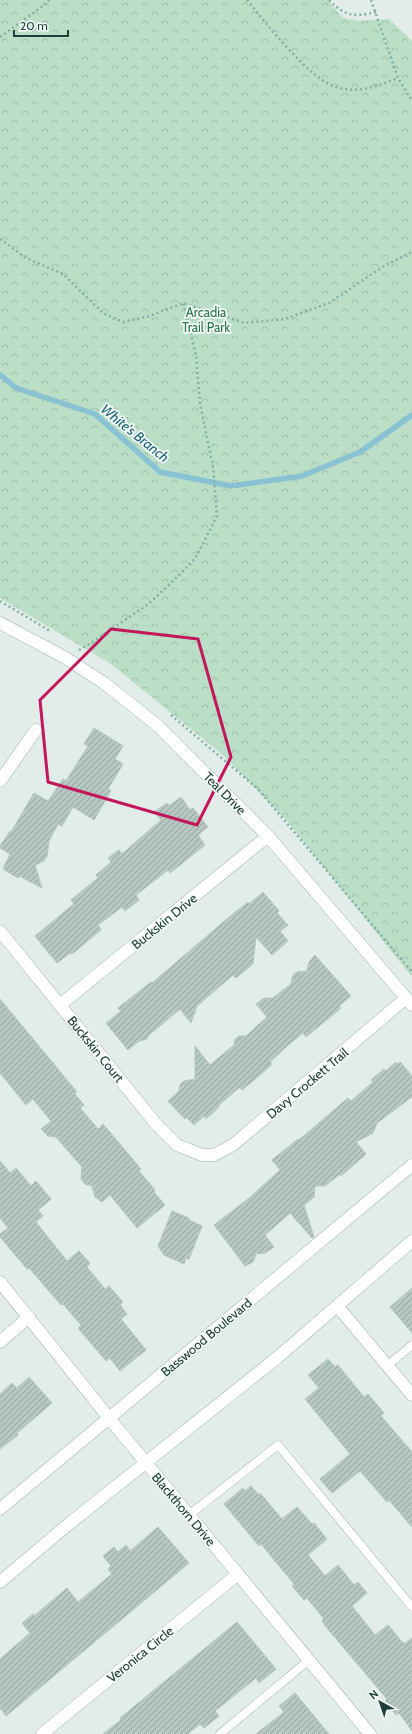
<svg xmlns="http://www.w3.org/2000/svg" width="412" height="1734" font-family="Cabin,sans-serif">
<defs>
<pattern id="park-crowns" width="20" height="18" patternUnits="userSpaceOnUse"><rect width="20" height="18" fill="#badec6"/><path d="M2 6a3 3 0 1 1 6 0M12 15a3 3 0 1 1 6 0" fill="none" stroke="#a0c0ab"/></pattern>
<pattern id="building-hatch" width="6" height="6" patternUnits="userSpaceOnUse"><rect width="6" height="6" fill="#b7c7c2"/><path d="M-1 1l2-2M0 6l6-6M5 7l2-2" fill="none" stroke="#94a39f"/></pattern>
</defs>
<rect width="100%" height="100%" fill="#e2ece8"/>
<!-- park -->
<path fill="url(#park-crowns)" d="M 0,0 L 328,0 L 343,18 L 359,21 L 389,19 L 412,41 L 412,977 L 287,821 L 223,755 L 111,664 L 0,598 Z"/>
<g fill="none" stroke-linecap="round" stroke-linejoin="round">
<!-- stream -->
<path stroke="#89c2d2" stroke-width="5.5" d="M 0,375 L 16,388 L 95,414 L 160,472 L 231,486 L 302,476 L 360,452 L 412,415"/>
</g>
<!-- building -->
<g fill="url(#building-hatch)" stroke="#b4c6c0">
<path d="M 94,728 L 123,746 L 115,759 L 123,764 L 108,789 L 111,791 L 94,820 L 73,807 L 62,826 L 58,824 L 49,841 L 47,856 L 44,861 L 35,865 L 42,888 L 19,876 L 18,878 L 3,869 L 10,854 L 0,848 L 0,846 L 10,831 L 11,832 L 34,793 L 48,801 L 63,779 L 66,781 L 88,746 L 84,744 Z"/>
<path d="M 181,797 L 190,810 L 193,808 L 208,827 L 198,835 L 205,845 L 170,873 L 168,870 L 136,895 L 139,900 L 125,911 L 122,907 L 98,925 L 101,930 L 72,954 L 70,953 L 57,963 L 35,936 L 74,904 L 71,900 L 98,878 L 96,875 L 111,862 L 108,858 L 119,850 L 122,854 L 161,820 L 154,812 L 167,803 L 169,806 Z"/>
<path d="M 263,892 L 279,911 L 277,913 L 288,925 L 280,931 L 288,941 L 272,955 L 256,937 L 253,964 L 236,978 L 233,975 L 197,1006 L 191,1023 L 180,1009 L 149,1035 L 147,1039 L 139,1041 L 128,1050 L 106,1023 L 121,1011 L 118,1008 L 151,982 L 152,983 L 228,918 L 248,902 L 249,904 Z"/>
<path d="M 315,955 L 351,996 L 339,1006 L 341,1008 L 306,1037 L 303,1033 L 287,1046 L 270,1062 L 272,1064 L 259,1076 L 242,1090 L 240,1087 L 218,1106 L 219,1107 L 206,1119 L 204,1116 L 194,1125 L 186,1117 L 185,1119 L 168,1101 L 179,1091 L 180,1085 L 184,1081 L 195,1079 L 195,1046 L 210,1065 L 234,1045 L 235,1039 L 239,1036 L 246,1036 L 267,1017 L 256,1004 L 264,998 L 273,998 L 291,984 L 293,975 L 297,972 L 307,971 L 309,962 Z"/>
<path d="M 0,999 L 77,1092 L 75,1094 L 84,1105 L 80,1108 L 98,1129 L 103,1124 L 141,1169 L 139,1171 L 155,1190 L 154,1192 L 165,1205 L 137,1228 L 110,1195 L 102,1202 L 95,1197 L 92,1186 L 85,1184 L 81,1179 L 82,1167 L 56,1137 L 48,1136 L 41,1129 L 51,1121 L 33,1099 L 26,1105 L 0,1073 Z"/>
<path d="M 396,1062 L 398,1064 L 400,1062 L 412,1076 L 412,1097 L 377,1123 L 373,1133 L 356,1142 L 366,1154 L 341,1176 L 340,1174 L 325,1186 L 315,1186 L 314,1197 L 304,1205 L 314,1237 L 312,1238 L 290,1213 L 265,1235 L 274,1247 L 265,1253 L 256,1254 L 253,1262 L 245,1266 L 214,1225 L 248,1199 L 280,1170 L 272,1160 L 298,1139 L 299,1140 L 348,1098 L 351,1101 L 373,1082 L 371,1080 L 384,1069 L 386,1071 Z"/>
<path d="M 0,1161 L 10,1173 L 16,1168 L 31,1186 L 36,1181 L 51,1199 L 38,1210 L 43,1216 L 36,1222 L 67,1261 L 79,1251 L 90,1263 L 87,1267 L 105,1289 L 109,1286 L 123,1302 L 120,1305 L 127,1314 L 121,1319 L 146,1350 L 120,1371 L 110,1358 L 106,1361 L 78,1328 L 81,1325 L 63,1304 L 61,1305 L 29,1268 L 27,1269 L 0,1237 L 0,1234 L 8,1228 L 0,1218 Z"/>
<path d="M 172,1211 L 189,1218 L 189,1220 L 202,1226 L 189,1259 L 186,1258 L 184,1264 L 164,1255 L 158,1246 Z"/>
<path d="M 412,1288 L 412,1333 L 390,1307 Z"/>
<path d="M 328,1359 L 335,1367 L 338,1365 L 364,1397 L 368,1394 L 384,1413 L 381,1416 L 412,1452 L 412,1527 L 389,1500 L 387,1502 L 360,1471 L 332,1493 L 320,1479 L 350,1454 L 305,1399 L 319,1388 L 308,1375 Z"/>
<path d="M 29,1377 L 52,1403 L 17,1433 L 18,1435 L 0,1449 L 0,1394 L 12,1383 L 17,1388 Z"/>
<path d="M 251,1486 L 259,1495 L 260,1493 L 282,1519 L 297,1507 L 312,1524 L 314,1523 L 327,1539 L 308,1555 L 325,1576 L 338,1565 L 354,1585 L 358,1582 L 367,1593 L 352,1606 L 375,1635 L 388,1625 L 404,1644 L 412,1638 L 412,1731 L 399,1713 L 396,1715 L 385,1701 L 387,1699 L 326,1627 L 322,1621 L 324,1619 L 307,1598 L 304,1600 L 292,1586 L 294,1584 L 261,1544 L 259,1546 L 224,1504 L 243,1488 L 245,1491 Z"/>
<path d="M 158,1527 L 189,1563 L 6,1716 L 0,1708 L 0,1659 L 30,1633 L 22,1623 L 33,1614 L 34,1616 L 67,1588 L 78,1602 L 112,1574 L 108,1569 L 111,1566 L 103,1556 L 114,1547 L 118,1552 L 126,1545 L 130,1551 Z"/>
<path d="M 237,1622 L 276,1669 L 259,1683 L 256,1678 L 215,1711 L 219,1716 L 204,1728 L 200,1724 L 188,1734 L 103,1734 L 121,1720 L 120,1718 Z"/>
<path d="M 295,1693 L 329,1734 L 256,1734 L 284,1712 L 279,1706 Z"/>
</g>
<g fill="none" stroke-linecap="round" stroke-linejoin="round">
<!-- lane casing -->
<g stroke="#a4b4b0" stroke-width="9">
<g id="lane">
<path d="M 387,1366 L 412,1345"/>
<path d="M 189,1515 L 278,1445 L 412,1607"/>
<path d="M 220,1734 L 309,1660"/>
</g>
</g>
<!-- street casing -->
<g stroke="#a4b4b0" stroke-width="13">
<g id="street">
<path d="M 0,623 L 64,657 L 104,683 L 157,725 L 268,836 L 412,1005"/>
<path d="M 0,781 L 36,730"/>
<path d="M 0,931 L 156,1124 L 177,1145 L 202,1155 L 214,1155 L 233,1145 L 406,998"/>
<path d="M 60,1005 L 268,836"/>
<path d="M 0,1282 L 109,1418 L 370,1734"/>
<path d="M 337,1306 L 412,1395"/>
<path d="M 0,1342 L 29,1317"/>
<path d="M 42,1734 L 238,1574"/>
</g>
</g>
<!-- secondary casing -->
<g stroke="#a0b8b1" stroke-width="13">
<g id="secondary">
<path d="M 0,1509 L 412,1165"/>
<path d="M 0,1582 L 70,1523 L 278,1357 L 412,1241"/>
</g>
</g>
<!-- path -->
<g stroke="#82b1a5" stroke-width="2.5" stroke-dasharray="2 3" stroke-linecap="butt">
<path d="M 247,0 C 265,22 310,80 336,87 C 358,94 378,86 398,78"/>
<path d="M 329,0 C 346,17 354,17 376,12"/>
<path d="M 371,0 L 398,78 L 412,101"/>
<path d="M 0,37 L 47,3 L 49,0"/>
<path d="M 0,239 L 26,258 L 63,274 L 103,313 L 123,322 L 150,316 L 183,303 L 245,323 L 285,319 L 329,303 L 384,266 L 412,252"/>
<path d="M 0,601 L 50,631"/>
<path d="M 79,650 L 91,643 L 147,605 L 169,585 L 195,559 L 217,516 L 213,467 L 200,403 L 196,355 L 183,303"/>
<path d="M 171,715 L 258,789 L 412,972"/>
</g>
<!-- lane -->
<use href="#lane" stroke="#fff" stroke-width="8"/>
<!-- street -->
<use href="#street" stroke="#fff" stroke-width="12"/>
<!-- secondary -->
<use href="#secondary" stroke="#fff" stroke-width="12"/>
</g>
<!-- marked area -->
<path fill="none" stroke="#c2185b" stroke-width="3" stroke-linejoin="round" d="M 111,629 L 198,639 L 231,757 L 197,825 L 48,782 L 40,700 Z"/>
<g text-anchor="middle" stroke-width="3.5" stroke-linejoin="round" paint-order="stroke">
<!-- park labels -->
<g font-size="13" fill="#2b754d" stroke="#f2f9f6">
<text x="206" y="317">Arcadia<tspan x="206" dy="15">Trail Park</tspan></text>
</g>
<!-- street labels -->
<g font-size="13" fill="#213e38" stroke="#f2f9f6">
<text transform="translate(225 793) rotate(45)" y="5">Teal Drive</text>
<text transform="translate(164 921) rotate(-39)" y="5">Buckskin Drive</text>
<text transform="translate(96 1049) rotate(51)" y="5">Buckskin Court</text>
<text transform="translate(307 1083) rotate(-40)" y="5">Davy Crockett Trail</text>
<text transform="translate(206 1337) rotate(-40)" y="5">Basswood Boulevard</text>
<text transform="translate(184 1509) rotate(50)" y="5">Blackthorn Drive</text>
<text transform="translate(140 1654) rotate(-39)" y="5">Veronica Circle</text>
</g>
<!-- water labels -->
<g font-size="14" font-style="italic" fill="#1a647b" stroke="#f2f9f6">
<text transform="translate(135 433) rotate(39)" y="5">White's Branch</text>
</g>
</g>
<!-- north arrow -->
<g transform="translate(380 1702) rotate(320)" stroke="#f2f9f6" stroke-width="3" paint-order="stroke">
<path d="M0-3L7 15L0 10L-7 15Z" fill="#213e38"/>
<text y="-6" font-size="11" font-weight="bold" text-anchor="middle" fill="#213e38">N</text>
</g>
<!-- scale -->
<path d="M14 30v6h54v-6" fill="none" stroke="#213e38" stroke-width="2"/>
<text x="20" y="30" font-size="12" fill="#213e38" stroke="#f2f9f6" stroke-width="3" paint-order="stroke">20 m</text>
</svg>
